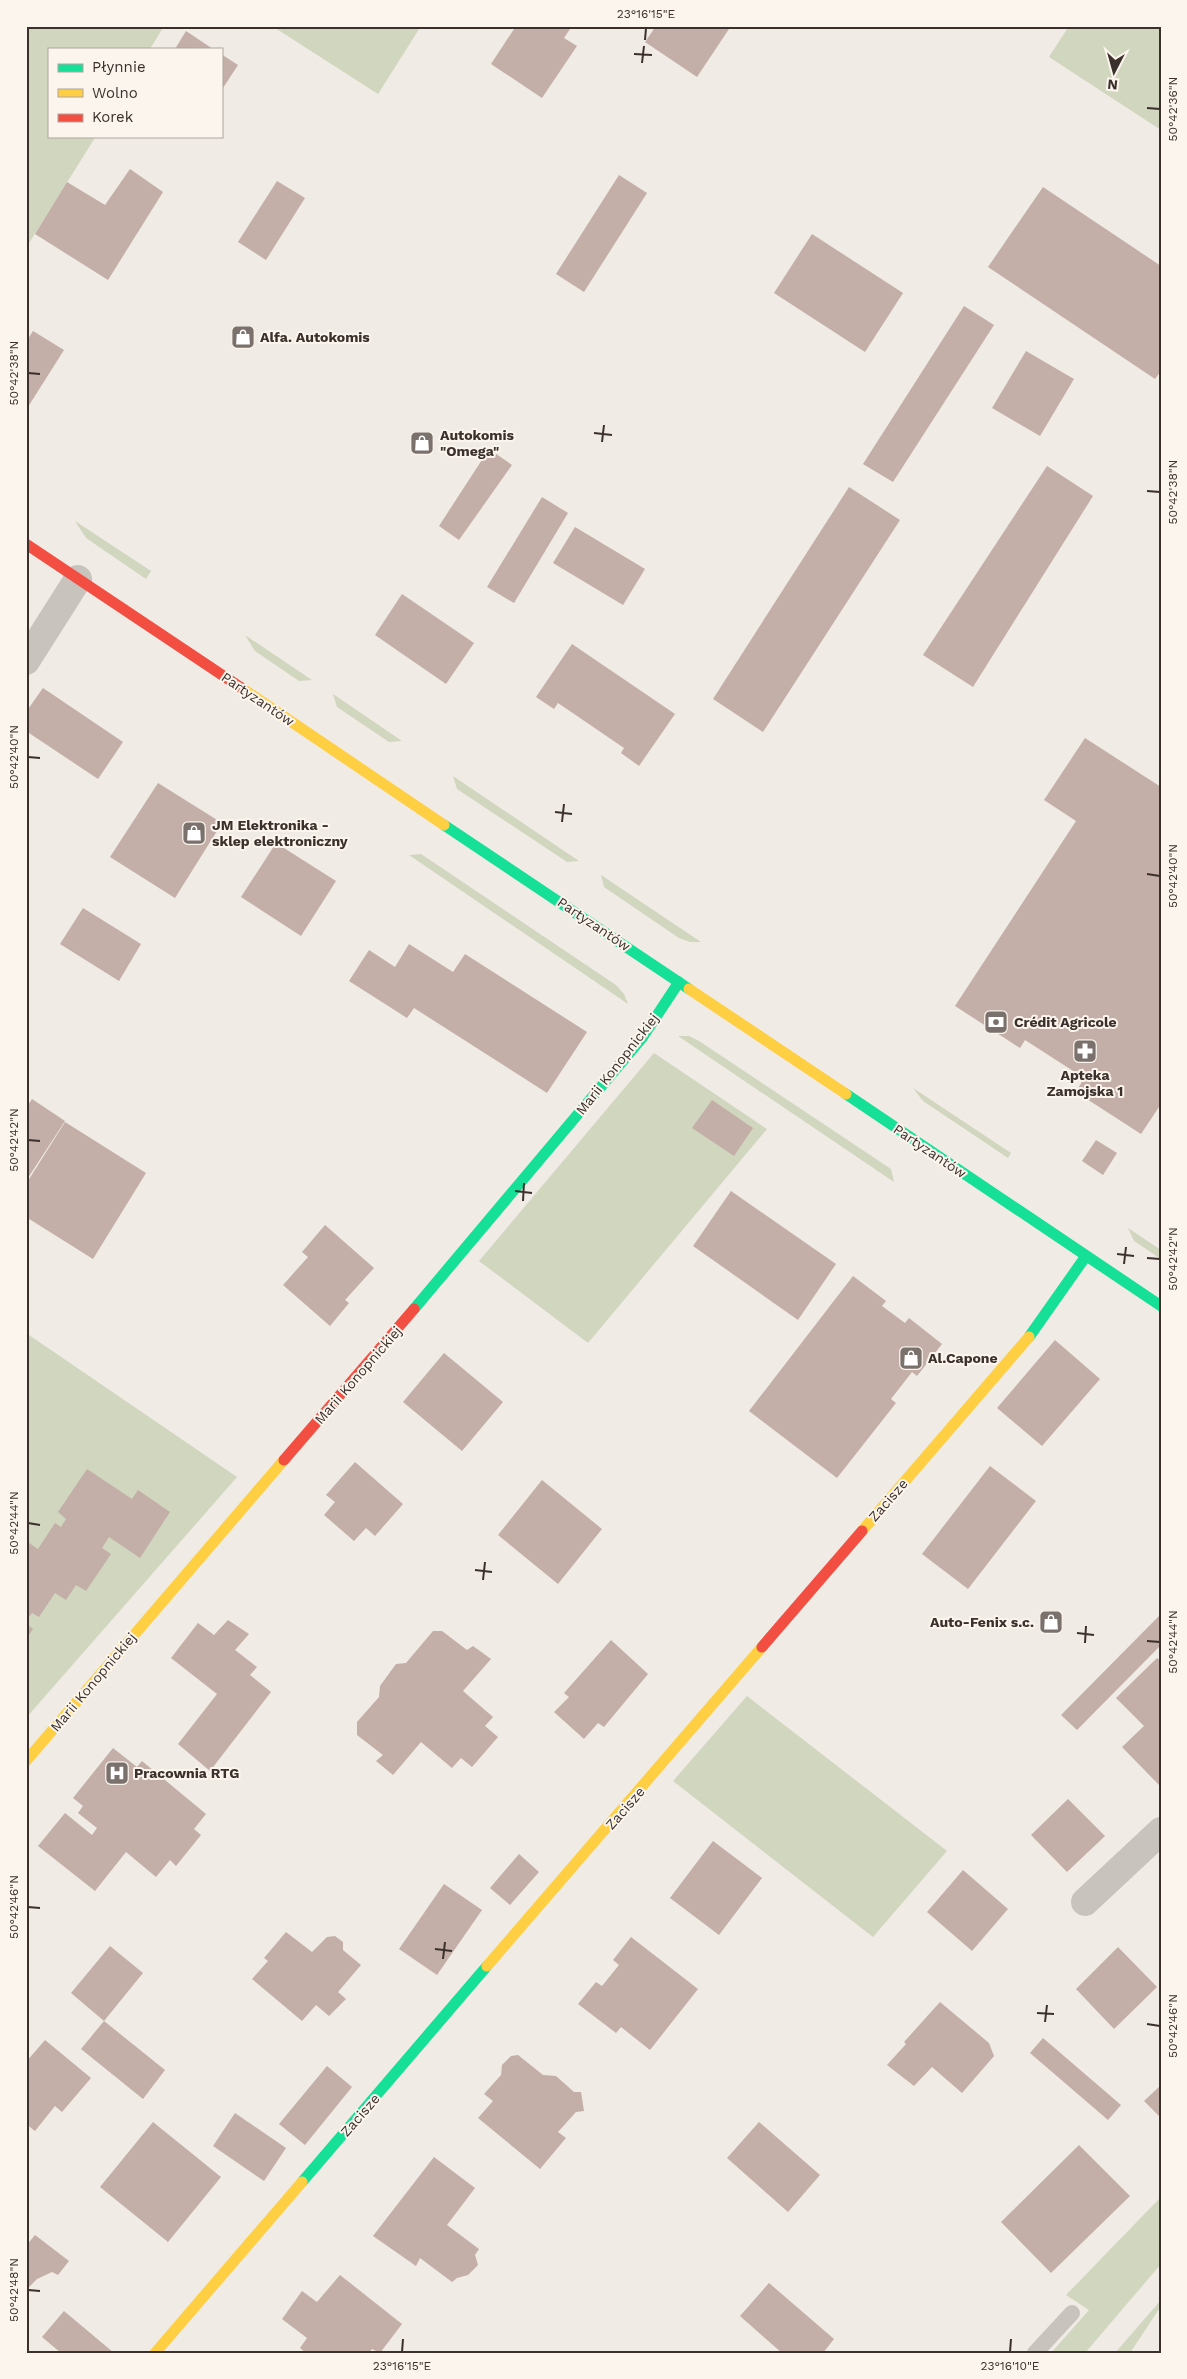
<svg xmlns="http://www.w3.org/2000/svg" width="1187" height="2379" font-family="'Work Sans',sans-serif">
<rect width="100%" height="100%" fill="#f0ebe5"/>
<!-- green -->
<g fill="#d1d6bf">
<path d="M 26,26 L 164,26 L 150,49 L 49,49 L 49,136 L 96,136 L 26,248 Z"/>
<path d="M 272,26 L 421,26 L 378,94 Z"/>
<path d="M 1069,26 L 1161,26 L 1161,130 L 1049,57 Z"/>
<path d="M 75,521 L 151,571 L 146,579 L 86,538 Z"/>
<path d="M 245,635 L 312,680 L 299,681 L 255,651 Z"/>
<path d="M 333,694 L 402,741 L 389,742 L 337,707 Z"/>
<path d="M 453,776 L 579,861 L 567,862 L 457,789 Z"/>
<path d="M 421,854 L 616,985 L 624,994 L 628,1004 L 409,855 Z"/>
<path d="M 601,875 L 701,942 L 690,942 L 679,938 L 604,887 Z"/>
<path d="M 678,1036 L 689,1036 L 699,1041 L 891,1169 L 894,1182 Z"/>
<path d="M 654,1053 L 767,1129 L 588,1343 L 479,1261 Z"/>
<path d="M 913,1088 L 1011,1153 L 1008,1158 L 923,1101 Z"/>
<path d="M 1128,1228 L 1161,1250 L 1161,1259 L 1134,1241 Z"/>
<path d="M 26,1333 L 237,1477 L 26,1718 Z"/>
<path d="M 747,1696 L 947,1851 L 873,1937 L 673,1781 Z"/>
<path d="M 1161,2197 L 1161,2264 L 1085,2353 L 1051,2353 L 1089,2310 L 1066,2295 Z"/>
<path d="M 1161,2300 L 1161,2306 L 1130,2353 L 1115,2353 Z"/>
</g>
<!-- building -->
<g fill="#c3afa7">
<path d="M 516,26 L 572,26 L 564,38 L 577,46 L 542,98 L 491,64 Z"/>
<path d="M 656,26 L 731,26 L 697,77 L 645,42 Z"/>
<path d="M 186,31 L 213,49 L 175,49 Z"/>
<path d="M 221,54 L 238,65 L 221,91 Z"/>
<path d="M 130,169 L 163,192 L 108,280 L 35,234 L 67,182 L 105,205 Z"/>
<path d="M 619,175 L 647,193 L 584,292 L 556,274 Z"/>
<path d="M 277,181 L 305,198 L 266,260 L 238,242 Z"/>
<path d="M 1043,187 L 1161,266 L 1161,371 L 1155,379 L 988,267 Z"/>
<path d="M 812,234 L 903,293 L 865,352 L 774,293 Z"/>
<path d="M 964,306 L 994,325 L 893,482 L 863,464 Z"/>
<path d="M 33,331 L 64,350 L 26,410 L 26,342 Z"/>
<path d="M 1026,351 L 1074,379 L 1040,436 L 992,408 Z"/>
<path d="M 489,449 L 512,465 L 459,540 L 439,526 Z"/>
<path d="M 1047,466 L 1093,496 L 973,687 L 923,655 Z"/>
<path d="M 849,487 L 900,520 L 763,732 L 713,699 Z"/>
<path d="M 542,497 L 568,513 L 514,603 L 487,587 Z"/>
<path d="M 575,527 L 645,569 L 623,605 L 553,563 Z"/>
<path d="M 402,594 L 474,643 L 446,684 L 375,635 Z"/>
<path d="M 572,644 L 675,714 L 639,766 L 621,753 L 624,748 L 558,703 L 554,709 L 536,697 Z"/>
<path d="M 43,688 L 123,742 L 98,779 L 26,731 L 26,712 Z"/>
<path d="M 1085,738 L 1161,787 L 1161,1104 L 1141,1134 L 1076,1092 L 1084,1078 L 1025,1040 L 1020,1048 L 955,1006 L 1076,821 L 1044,800 Z"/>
<path d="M 158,783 L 222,823 L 175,898 L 110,857 Z"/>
<path d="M 276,843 L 336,881 L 301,936 L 241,897 Z"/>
<path d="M 83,908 L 141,944 L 119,981 L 60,944 Z"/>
<path d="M 409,944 L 453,972 L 465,954 L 587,1032 L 547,1093 L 414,1008 L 407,1018 L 349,981 L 369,950 L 395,967 Z"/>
<path d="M 32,1099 L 65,1121 L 26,1181 L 26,1108 Z"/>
<path d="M 712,1100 L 753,1128 L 734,1156 L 692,1128 Z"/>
<path d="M 65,1122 L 146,1173 L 93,1259 L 26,1217 L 26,1184 Z"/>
<path d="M 1096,1140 L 1117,1153 L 1103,1175 L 1082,1161 Z"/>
<path d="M 731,1191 L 836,1264 L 798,1320 L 693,1246 Z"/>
<path d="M 325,1225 L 374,1268 L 345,1300 L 349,1303 L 330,1326 L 283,1285 L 308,1257 L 302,1252 Z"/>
<path d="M 853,1276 L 886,1301 L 882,1306 L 905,1323 L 909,1318 L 942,1344 L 917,1376 L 912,1372 L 891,1399 L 896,1403 L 837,1478 L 749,1411 Z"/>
<path d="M 1055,1340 L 1100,1379 L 1042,1446 L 997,1408 Z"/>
<path d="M 444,1353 L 503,1402 L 462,1451 L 403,1402 Z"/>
<path d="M 355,1462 L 403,1504 L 375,1536 L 366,1528 L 354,1541 L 324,1515 L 335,1502 L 326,1495 Z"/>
<path d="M 990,1466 L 1036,1501 L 968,1589 L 922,1554 Z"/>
<path d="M 87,1469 L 132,1499 L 138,1490 L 170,1512 L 140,1558 L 109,1537 L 102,1548 L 111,1554 L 86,1591 L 76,1585 L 66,1600 L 55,1593 L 39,1617 L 32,1613 L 26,1621 L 26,1541 L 38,1549 L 55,1523 L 61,1527 L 66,1519 L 58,1512 Z"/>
<path d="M 542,1480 L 602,1529 L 558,1584 L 498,1535 Z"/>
<path d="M 1159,1616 L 1161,1645 L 1077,1730 L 1061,1715 Z"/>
<path d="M 228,1620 L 249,1634 L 235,1650 L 257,1667 L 250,1675 L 271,1692 L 210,1771 L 178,1744 L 217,1694 L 171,1658 L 198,1623 L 214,1635 Z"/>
<path d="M 26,1624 L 33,1629 L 26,1639 Z"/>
<path d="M 433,1631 L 442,1631 L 467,1650 L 473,1646 L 491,1659 L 463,1691 L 493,1717 L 485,1726 L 498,1737 L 472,1767 L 461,1758 L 452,1768 L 421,1742 L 393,1775 L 376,1761 L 383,1755 L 357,1735 L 357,1722 L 379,1697 L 380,1686 L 396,1664 L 406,1663 Z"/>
<path d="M 611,1640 L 648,1674 L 604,1727 L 598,1723 L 584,1739 L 554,1712 L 569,1697 L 564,1693 Z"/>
<path d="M 1157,1658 L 1161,1661 L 1161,1784 L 1159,1785 L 1122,1747 L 1144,1726 L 1116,1698 Z"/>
<path d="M 113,1748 L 137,1767 L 142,1761 L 206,1814 L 194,1829 L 201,1835 L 176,1866 L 170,1860 L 156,1877 L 126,1852 L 95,1891 L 38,1846 L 65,1813 L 92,1835 L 97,1828 L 78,1813 L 83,1806 L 73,1798 Z"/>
<path d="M 1068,1799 L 1105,1836 L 1067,1872 L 1031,1835 Z"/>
<path d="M 713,1841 L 762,1878 L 719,1935 L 670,1898 Z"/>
<path d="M 519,1854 L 539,1872 L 510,1905 L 490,1888 Z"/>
<path d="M 963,1870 L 1008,1909 L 972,1951 L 927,1912 Z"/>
<path d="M 444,1884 L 482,1910 L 437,1975 L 399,1949 Z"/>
<path d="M 286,1932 L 312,1952 L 327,1937 L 335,1936 L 343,1942 L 343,1950 L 361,1965 L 338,1992 L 346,1999 L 329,2016 L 316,2005 L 302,2021 L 252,1979 L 268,1961 L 264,1958 Z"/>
<path d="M 631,1937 L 698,1989 L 650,2050 L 621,2027 L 616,2033 L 578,2004 L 596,1982 L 602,1986 L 619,1965 L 613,1960 Z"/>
<path d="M 110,1946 L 143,1973 L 104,2021 L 71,1993 Z"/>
<path d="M 1118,1947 L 1157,1987 L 1114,2029 L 1076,1989 Z"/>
<path d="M 940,2002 L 989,2043 L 994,2056 L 962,2093 L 932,2067 L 914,2086 L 887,2065 L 906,2044 L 904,2042 Z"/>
<path d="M 104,2021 L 165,2070 L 143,2099 L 81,2049 Z"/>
<path d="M 1043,2038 L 1121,2105 L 1108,2120 L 1030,2053 Z"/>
<path d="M 45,2040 L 91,2078 L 62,2112 L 55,2106 L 35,2131 L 26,2124 L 26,2062 Z"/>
<path d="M 518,2055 L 543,2075 L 556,2076 L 574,2092 L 581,2092 L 584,2111 L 576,2112 L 558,2132 L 566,2138 L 540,2169 L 478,2118 L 493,2101 L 484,2094 L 501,2075 L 502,2065 L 511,2056 Z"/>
<path d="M 327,2066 L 352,2087 L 305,2145 L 279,2124 Z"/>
<path d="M 1161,2085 L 1161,2118 L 1144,2101 Z"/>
<path d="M 235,2113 L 286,2148 L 264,2181 L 213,2146 Z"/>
<path d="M 153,2122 L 221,2177 L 168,2242 L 100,2187 Z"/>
<path d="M 759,2122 L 820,2175 L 788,2212 L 727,2158 Z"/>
<path d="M 1079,2145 L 1130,2196 L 1051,2273 L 1001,2222 Z"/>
<path d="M 434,2157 L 475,2188 L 447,2225 L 479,2249 L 475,2255 L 478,2265 L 468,2275 L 457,2278 L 452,2282 L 420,2258 L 416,2266 L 373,2236 Z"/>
<path d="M 35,2235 L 69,2261 L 58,2275 L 52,2272 L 37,2279 L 26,2290 L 26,2246 Z"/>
<path d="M 340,2275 L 402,2324 L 380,2353 L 372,2349 L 369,2353 L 306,2353 L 300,2348 L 307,2338 L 282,2319 L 302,2291 L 317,2302 Z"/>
<path d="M 769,2283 L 834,2339 L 823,2353 L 782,2353 L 740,2316 Z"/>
<path d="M 64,2311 L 114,2353 L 61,2353 L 42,2337 Z"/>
</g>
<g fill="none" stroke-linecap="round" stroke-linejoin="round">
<!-- lane -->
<path stroke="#c9c3be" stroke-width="16" d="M 1035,2353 L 1072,2313"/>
<!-- street -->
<g stroke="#c9c3be" stroke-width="28">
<path d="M 26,661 L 78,579"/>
<path d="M 1085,1902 L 1161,1831"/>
</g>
<!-- fast -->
<g stroke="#16e098" stroke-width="11">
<path d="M 444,825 L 689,989"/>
<path d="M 846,1094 L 1161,1306"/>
<path d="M 414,1309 L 642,1038 L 679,982"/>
<path d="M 1029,1337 L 1086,1256"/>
<path d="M 302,2182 L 487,1966"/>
</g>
<!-- slow -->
<g stroke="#ffcf43" stroke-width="11">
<path d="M 243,689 L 444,825"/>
<path d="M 689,989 L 846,1094"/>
<path d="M 862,1531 L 1029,1337"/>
<path d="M 26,1761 L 284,1460"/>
<path d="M 487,1966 L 762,1647"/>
<path d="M 155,2353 L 302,2182"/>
</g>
<!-- jam -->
<g stroke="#f24e42" stroke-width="11">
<path d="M 26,544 L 243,689"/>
<path d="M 284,1460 L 414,1309"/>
<path d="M 762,1647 L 862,1531"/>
</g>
</g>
<!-- ticks -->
<path fill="none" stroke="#3b302b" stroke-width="2" d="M 645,40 L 646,28M 634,54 L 652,55M 642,63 L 644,46M 1147,108 L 1160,109M 28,373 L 40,374M 594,433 L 612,435M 602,442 L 604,425M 1147,491 L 1160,492M 28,757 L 40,758M 555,812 L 572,814M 562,822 L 564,804M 1147,874 L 1160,876M 28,1140 L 40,1141M 515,1191 L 532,1193M 523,1201 L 524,1183M 1117,1254 L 1134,1256M 1147,1258 L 1160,1259M 1124,1264 L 1126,1247M 28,1523 L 40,1525M 475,1570 L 492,1572M 483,1580 L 485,1562M 1077,1633 L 1094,1635M 1147,1641 L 1160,1642M 1085,1643 L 1086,1626M 28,1907 L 40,1908M 435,1949 L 452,1951M 443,1959 L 445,1942M 1037,2013 L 1054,2014M 1045,2022 L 1047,2005M 1147,2024 L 1160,2026M 28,2290 L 40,2291M 402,2352 L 403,2339M 1010,2352 L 1011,2339"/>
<!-- icons -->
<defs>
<g id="shop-square" transform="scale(1.25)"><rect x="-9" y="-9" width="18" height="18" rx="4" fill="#7a716c" stroke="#fbf5ee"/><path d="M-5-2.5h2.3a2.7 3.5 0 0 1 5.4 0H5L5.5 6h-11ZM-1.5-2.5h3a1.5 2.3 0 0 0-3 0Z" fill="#fff"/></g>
<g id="bank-square" transform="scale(1.25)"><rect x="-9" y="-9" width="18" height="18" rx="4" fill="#7a716c" stroke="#fbf5ee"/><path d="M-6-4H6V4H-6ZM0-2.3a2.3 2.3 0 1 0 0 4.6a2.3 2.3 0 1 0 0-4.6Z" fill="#fff"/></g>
<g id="pharmacy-square" transform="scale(1.25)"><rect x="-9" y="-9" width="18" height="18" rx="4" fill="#7a716c" stroke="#fbf5ee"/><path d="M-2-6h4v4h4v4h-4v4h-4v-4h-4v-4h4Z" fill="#fff"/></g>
<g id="hospital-square" transform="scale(1.25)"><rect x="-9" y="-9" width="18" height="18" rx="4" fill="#7a716c" stroke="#fbf5ee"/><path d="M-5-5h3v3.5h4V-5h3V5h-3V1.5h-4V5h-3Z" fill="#fff"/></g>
</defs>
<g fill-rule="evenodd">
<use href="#shop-square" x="243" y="337"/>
<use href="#shop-square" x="422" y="443"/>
<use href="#shop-square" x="194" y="833"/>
<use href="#bank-square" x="996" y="1022"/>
<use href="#pharmacy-square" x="1085" y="1051"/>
<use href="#shop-square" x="911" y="1358"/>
<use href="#shop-square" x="1051" y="1622"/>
<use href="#hospital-square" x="117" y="1773"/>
</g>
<g text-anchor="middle" stroke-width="4" stroke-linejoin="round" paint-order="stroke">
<!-- poi labels -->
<g font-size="14" font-weight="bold" fill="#3b302b" stroke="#fbf5ee" text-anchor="start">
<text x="260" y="342">Alfa. Autokomis</text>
<text x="440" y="440">Autokomis<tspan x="440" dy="16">"Omega"</tspan></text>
<text x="212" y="830">JM Elektronika -<tspan x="212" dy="16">sklep elektroniczny</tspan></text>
<text x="1014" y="1027">Crédit Agricole</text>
<text x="1085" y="1080" text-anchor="middle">Apteka<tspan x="1085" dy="16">Zamojska 1</tspan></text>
<text x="928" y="1363">Al.Capone</text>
<text x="1034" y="1627" text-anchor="end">Auto-Fenix s.c.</text>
<text x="134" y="1778">Pracownia RTG</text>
</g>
<!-- street labels -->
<g font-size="14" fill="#3b302b" stroke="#fbf5ee">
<text transform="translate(258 699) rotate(34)" y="5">Partyzantów</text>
<text transform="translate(594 924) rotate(34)" y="5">Partyzantów</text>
<text transform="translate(617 1064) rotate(-52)" y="5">Marii Konopnickiej</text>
<text transform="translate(930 1151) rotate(34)" y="5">Partyzantów</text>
<text transform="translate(358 1375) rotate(-49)" y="5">Marii Konopnickiej</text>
<text transform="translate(888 1500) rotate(-49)" y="5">Zacisze</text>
<text transform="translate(93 1682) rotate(-50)" y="5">Marii Konopnickiej</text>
<text transform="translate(625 1808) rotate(-49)" y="5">Zacisze</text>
<text transform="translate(360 2115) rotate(-49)" y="5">Zacisze</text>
</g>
</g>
<!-- border -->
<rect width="1187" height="2379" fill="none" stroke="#fbf5ee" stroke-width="55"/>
<!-- legend -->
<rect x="48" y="48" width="175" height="90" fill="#fbf5ee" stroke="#aea6a0"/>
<rect x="58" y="64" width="25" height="8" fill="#16e098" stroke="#aea6a0"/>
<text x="92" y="72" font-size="15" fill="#3b302b">Płynnie</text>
<rect x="58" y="89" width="25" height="8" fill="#ffcf43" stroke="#aea6a0"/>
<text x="92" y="98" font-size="15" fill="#3b302b">Wolno</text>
<rect x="58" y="114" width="25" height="8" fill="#f24e42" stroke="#aea6a0"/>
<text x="92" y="122" font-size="15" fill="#3b302b">Korek</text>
<!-- north arrow -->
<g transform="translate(1114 72) rotate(186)" stroke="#fbf5ee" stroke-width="4" paint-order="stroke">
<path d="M0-4L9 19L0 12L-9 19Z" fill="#3b302b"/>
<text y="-8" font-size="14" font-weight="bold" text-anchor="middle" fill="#3b302b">N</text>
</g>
<rect x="28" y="28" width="1132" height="2324" fill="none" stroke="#3b302b" stroke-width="2"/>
<g font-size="12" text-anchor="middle" fill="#3b302b">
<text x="646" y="18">23°16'15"E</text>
<text transform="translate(1173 109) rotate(-90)" y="4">50°42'36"N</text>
<text transform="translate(14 373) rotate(-90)" y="4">50°42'38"N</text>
<text transform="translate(1173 492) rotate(-90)" y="4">50°42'38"N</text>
<text transform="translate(14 757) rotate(-90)" y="4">50°42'40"N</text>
<text transform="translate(1173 876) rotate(-90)" y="4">50°42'40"N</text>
<text transform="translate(14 1140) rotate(-90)" y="4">50°42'42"N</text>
<text transform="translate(1173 1259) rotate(-90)" y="4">50°42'42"N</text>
<text transform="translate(14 1523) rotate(-90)" y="4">50°42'44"N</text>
<text transform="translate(1173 1642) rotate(-90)" y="4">50°42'44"N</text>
<text transform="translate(14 1907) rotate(-90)" y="4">50°42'46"N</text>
<text transform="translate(1173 2026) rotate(-90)" y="4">50°42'46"N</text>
<text transform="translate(14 2290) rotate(-90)" y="4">50°42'48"N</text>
<text x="402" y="2370">23°16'15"E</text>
<text x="1010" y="2370">23°16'10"E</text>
</g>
</svg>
